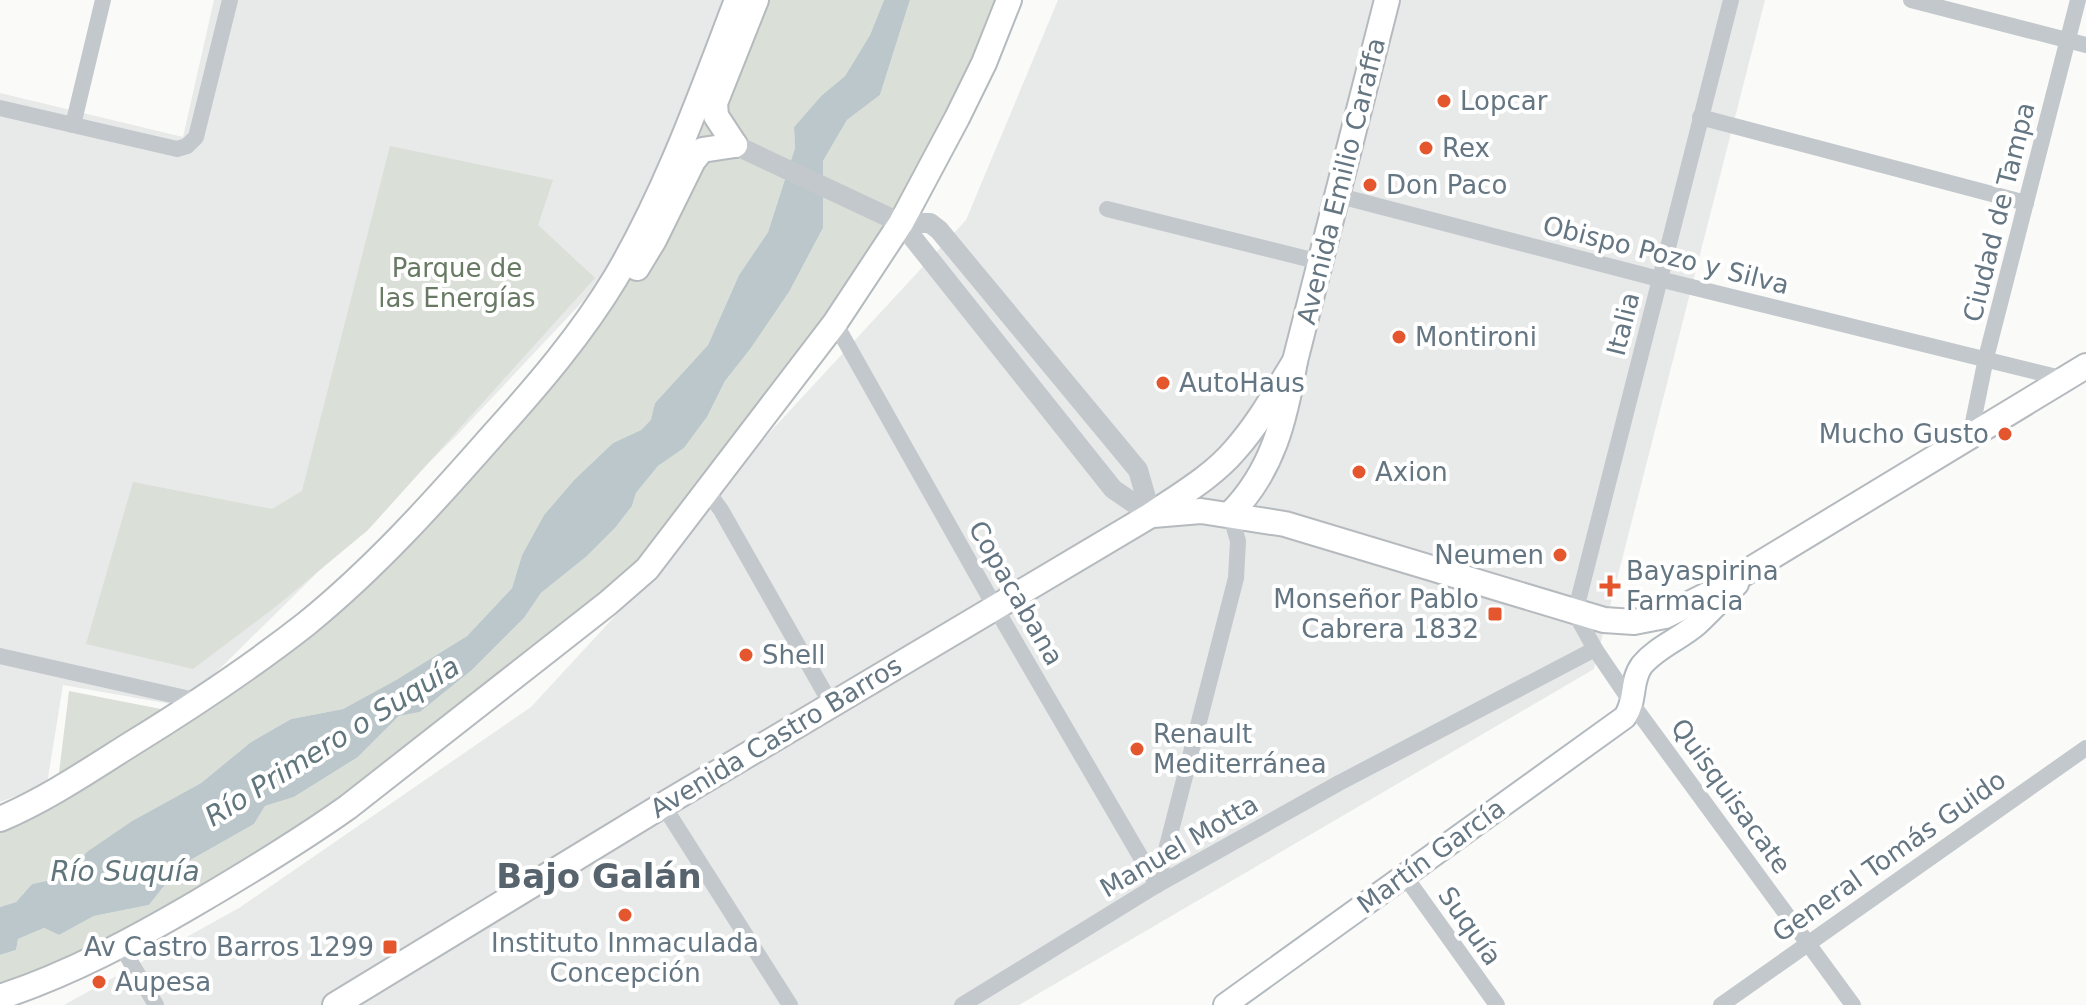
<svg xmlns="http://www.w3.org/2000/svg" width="2086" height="1005" font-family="'DejaVu Sans',sans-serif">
<rect width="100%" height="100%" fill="#fafaf8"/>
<!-- built -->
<g fill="#e8e9e9">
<path d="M 214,0 L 726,0 L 616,266 L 457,435 L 182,706 L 63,685 L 47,784 L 0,802 L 0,93 L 183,137 Z"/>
<path d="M 1058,0 L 1765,0 L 1594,669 L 1019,1005 L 64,1005 L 239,908 L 531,707 L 687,538 L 759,444 L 966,220 Z"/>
</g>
<!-- green -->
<g fill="#dadfd7">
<path d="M 737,0 L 884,0 L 870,35 L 845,76 L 821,96 L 794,127 L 795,148 L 768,232 L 739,275 L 708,345 L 655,403 L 652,420 L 641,430 L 613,443 L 574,480 L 544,515 L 522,555 L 512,588 L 467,636 L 396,680 L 343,709 L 291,719 L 251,742 L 201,783 L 132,821 L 88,851 L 60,878 L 32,884 L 16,902 L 0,907 L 0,819 L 199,701 L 386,552 L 614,280 Z"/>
<path d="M 910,0 L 1009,0 L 901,223 L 670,542 L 304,838 L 0,997 L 0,955 L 16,950 L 18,939 L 44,928 L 59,935 L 94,916 L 149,905 L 180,866 L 254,824 L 265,806 L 294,797 L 358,757 L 399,716 L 420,712 L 472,670 L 524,618 L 541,593 L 587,556 L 615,528 L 632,506 L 636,493 L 658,466 L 684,448 L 707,417 L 725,381 L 751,348 L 789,292 L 823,228 L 823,161 L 847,120 L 880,95 Z"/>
<path d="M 390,146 L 553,180 L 538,225 L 595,278 L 368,530 L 279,604 L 193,669 L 86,644 L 133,482 L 272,509 L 302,491 Z"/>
<path d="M 69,691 L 171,711 L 59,773 Z"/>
</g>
<!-- water -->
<path fill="#bbc7cb" d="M 884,0 L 910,0 L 880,95 L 847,120 L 823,161 L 823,228 L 789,292 L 751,348 L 725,381 L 707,417 L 684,448 L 658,466 L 636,493 L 632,506 L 615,528 L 587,556 L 541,593 L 524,618 L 472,670 L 420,712 L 399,716 L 358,757 L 294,797 L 265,806 L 254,824 L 180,866 L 149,905 L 94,916 L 59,935 L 44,928 L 18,939 L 16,950 L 0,955 L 0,907 L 16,902 L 32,884 L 60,878 L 88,851 L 132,821 L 201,783 L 251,742 L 291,719 L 343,709 L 396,680 L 467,636 L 512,588 L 522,555 L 544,515 L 574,480 L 613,443 L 641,430 L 651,420 L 655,403 L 708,345 L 739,275 L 768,232 L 795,148 L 794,127 L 821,96 L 845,76 L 870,35 Z"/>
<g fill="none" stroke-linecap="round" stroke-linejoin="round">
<!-- secondary casing -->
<g stroke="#b3babf" stroke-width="26">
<path id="secondary" d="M 1225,1005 L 1625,717 C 1637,699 1630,681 1642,665 C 1657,647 1680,639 1697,624 C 1711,611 1724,597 1737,584"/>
</g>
<!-- primary casing -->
<g stroke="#b5babe" stroke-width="28">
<g id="primary">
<path d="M 735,145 L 716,116 L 715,103 L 756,0"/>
<path d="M 637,268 L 654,240 L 693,161 L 702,150 L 735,145"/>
<path d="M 1230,514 C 1273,471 1285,419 1295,361 L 1387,0"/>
<path d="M 1153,515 L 1201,511 L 1285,524 L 1604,620 L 1634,622 L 1665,616 L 1715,591 L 2086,366"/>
<path d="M 0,819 C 47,799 88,771 131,744 C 191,707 250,668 306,624 C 375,568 435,501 493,435 C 538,385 581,335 616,277 C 667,190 701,94 737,0"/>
<path d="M 0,997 C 70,974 135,939 198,902 C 249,872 300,841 348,807 L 608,603 L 647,569 L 835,323 L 901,223 L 957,118 L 984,63 L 1009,0"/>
<path d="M 335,1005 L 663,805 L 1151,515 C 1180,495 1212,477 1235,450 C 1259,423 1276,392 1295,361"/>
</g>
</g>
<!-- minor -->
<g stroke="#c3c8cc" stroke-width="16">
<path d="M 1731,0 L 1575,613 L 1595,649 L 1633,705 L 1853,1005"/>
<path d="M 1911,0 L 2086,45"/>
<path d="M 0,108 L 177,149 L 187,146 L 196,137 L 230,0"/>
<path d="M 1700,117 L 2026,203"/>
<path d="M 73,125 L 103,0"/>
<path d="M 1336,195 L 1659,279 L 2065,379"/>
<path d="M 1107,209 L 1320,262"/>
<path d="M 835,323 L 995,607 L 1157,885"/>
<path d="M 1970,437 L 1986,358 L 2078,0"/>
<path d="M 707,491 L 721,510 L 831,704"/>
<path d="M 0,656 L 199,701"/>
<path d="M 663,805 L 790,1005"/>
<path d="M 1404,875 L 1497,1005"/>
<path d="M 1157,885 L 1236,578 L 1238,541 L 1230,514"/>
<path d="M 120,944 L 156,1005"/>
<path d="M 962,1005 L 1157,885 L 1339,783 L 1595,649"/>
<path d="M 1721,1005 L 2086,748"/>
</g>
<!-- tertiary -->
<g stroke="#c3c8cc" stroke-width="20">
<path d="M 735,145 L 901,223 L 1113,489 L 1151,515"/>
<path d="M 901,223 L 930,223 L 939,230 L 1138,470 L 1151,515"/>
</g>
<!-- secondary -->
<use href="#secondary" stroke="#fff" stroke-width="22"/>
<!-- primary -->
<use href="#primary" stroke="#fff" stroke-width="24"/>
</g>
<!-- markers -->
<g fill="#e4572e" stroke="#fff" stroke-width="3">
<circle cx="1444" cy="101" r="8"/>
<circle cx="1426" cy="148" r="8"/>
<circle cx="1370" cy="185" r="8"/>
<circle cx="1399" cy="337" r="8"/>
<circle cx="1163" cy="383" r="8"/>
<circle cx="2005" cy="434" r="8"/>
<circle cx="1359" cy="472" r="8"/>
<circle cx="1560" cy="555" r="8"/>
<path d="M1606 574h8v8h8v8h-8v8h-8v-8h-8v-8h8z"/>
<rect x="1487" y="606" width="16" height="16" rx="4"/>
<circle cx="746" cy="655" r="8"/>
<circle cx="1137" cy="749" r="8"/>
<circle cx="625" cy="915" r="8"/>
<rect x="382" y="939" width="16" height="16" rx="4"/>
<circle cx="99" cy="982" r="8"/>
</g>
<g text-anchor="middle" stroke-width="8" stroke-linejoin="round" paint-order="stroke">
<!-- poi labels -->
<g font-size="26" fill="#657683" stroke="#fff" text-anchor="start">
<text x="1460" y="110">Lopcar</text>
<text x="1442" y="157">Rex</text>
<text x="1386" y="194">Don Paco</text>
<text x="1415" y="346">Montironi</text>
<text x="1179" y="392">AutoHaus</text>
<text x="1989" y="443" text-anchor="end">Mucho Gusto</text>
<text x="1375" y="481">Axion</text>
<text x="1544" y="564" text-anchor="end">Neumen</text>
<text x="1626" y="580">Bayaspirina<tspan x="1626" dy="30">Farmacia</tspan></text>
<text x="1479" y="608" text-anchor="end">Monseñor Pablo<tspan x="1479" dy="30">Cabrera 1832</tspan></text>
<text x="762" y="664">Shell</text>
<text x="1153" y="743">Renault<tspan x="1153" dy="30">Mediterránea</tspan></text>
<text x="625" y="952" text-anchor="middle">Instituto Inmaculada<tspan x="625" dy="30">Concepción</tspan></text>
<text x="374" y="956" text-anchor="end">Av Castro Barros 1299</text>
<text x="115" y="991">Aupesa</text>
</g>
<!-- street labels -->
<g font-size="26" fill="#657683" stroke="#fff">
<text transform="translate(1341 181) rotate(-76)" y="9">Avenida Emilio Caraffa</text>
<text transform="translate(1999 212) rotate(-76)" y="9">Ciudad de Tampa</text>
<text transform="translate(1666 255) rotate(14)" y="9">Obispo Pozo y Silva</text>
<text transform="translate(1623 324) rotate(-76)" y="9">Italia</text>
<text transform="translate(1016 593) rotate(60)" y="9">Copacabana</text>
<text transform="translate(776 737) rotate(-31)" y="9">Avenida Castro Barros</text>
<text transform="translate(1731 796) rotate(54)" y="9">Quisquisacate</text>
<text transform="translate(1179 846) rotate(-30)" y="9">Manuel Motta</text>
<text transform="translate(1431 856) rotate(-36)" y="9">Martín García</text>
<text transform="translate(1889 856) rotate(-35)" y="9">General Tomás Guido</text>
<text transform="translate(1470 926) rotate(55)" y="9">Suquía</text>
</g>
<!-- park labels -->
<g font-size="26" fill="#687a64" stroke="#fff">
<text x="457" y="277">Parque de<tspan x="457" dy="30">las Energías</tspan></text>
</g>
<!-- water labels -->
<g font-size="28" font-style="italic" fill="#60757c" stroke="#fff">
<text transform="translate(332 741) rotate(-32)" y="10">Río Primero o Suquía</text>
<text x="125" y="881">Río Suquía</text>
</g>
<!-- district labels -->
<g font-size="34" font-weight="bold" fill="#57646e" stroke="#fff">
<text x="599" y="888">Bajo Galán</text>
</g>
</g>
</svg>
